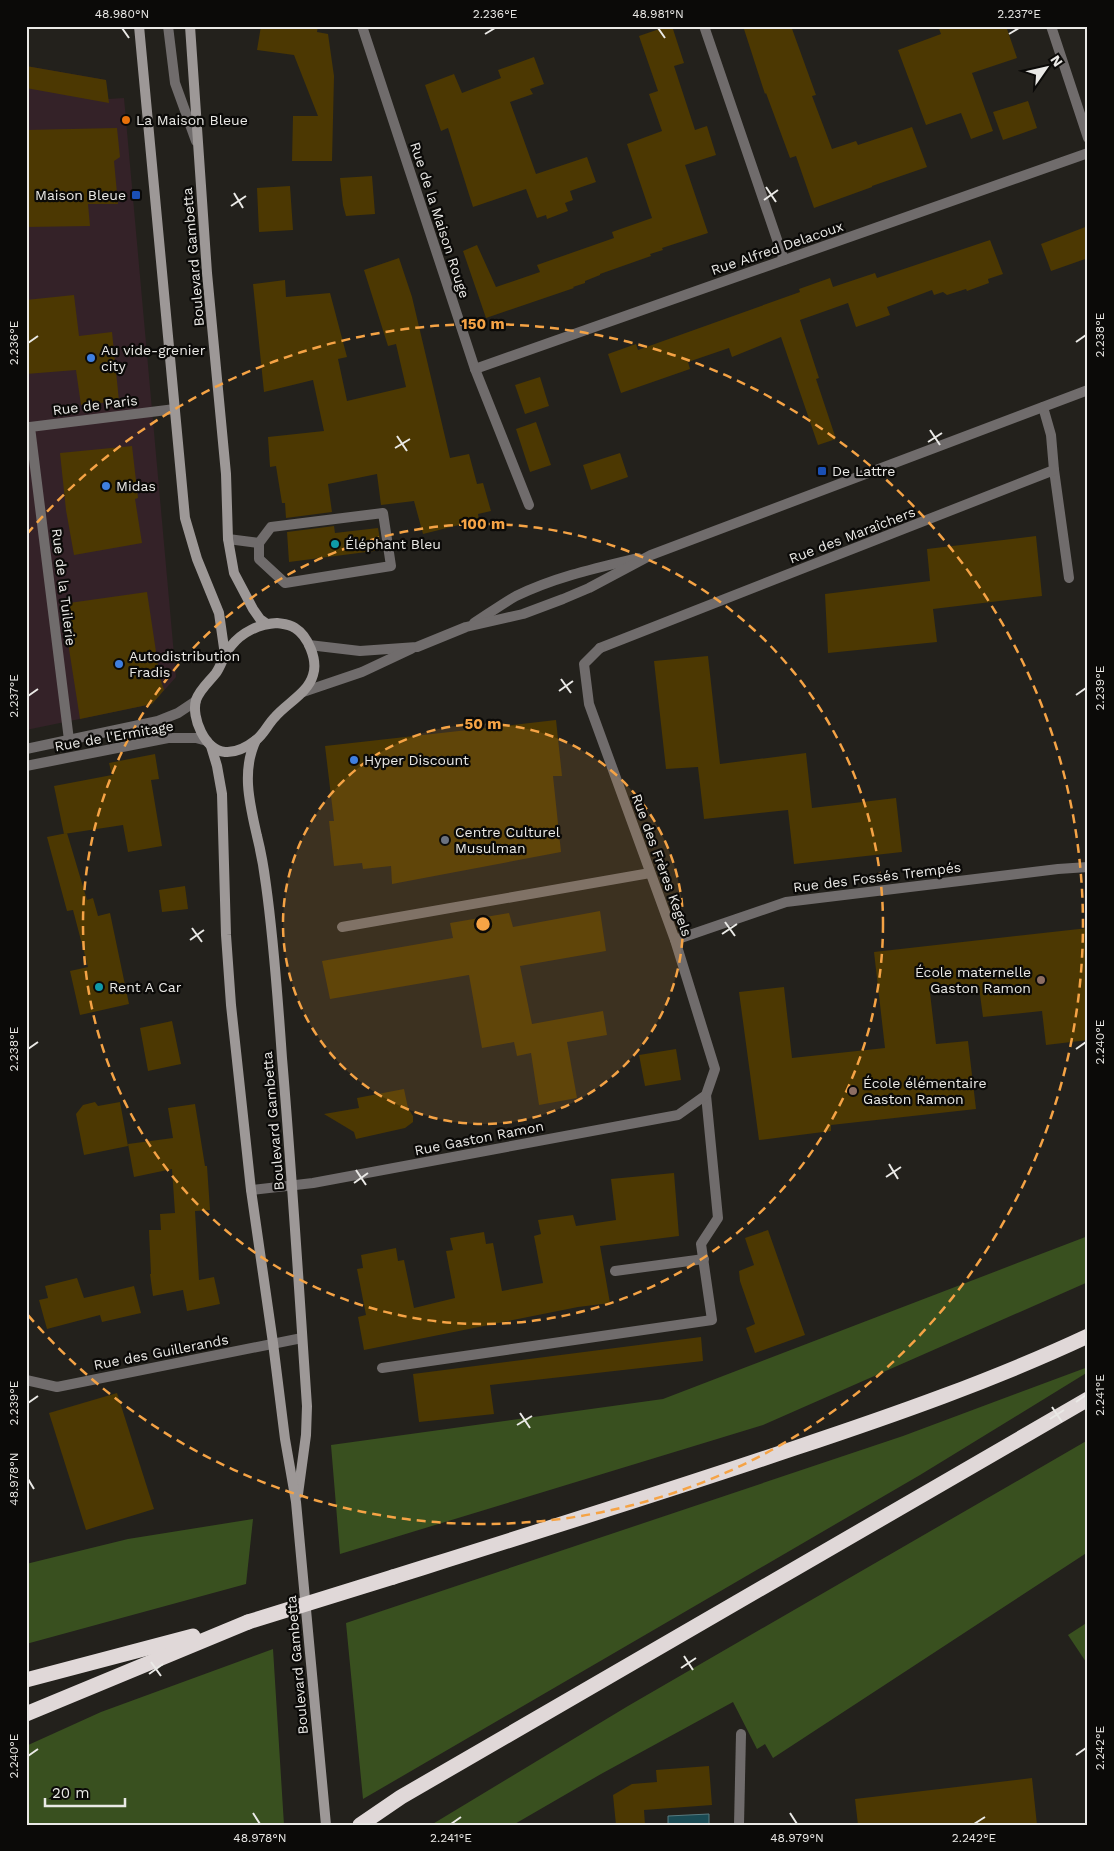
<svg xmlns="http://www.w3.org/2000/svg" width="1114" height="1851" font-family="'Work Sans',sans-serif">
<rect width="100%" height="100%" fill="#23211c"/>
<!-- industrial -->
<path fill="#342228" d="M 26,66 L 106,80 L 108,99 L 124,98 L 176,677 L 152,704 L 26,730 Z"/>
<!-- green -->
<g fill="#39501f">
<path d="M 1088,1236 L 1088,1282 L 763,1425 L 340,1554 L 331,1445 L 663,1399 Z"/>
<path d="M 1088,1367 L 1088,1372 L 920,1475 L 363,1799 L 346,1623 L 903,1436 Z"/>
<path d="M 1088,1440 L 1088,1552 L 773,1758 L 765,1744 L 757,1749 L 733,1702 L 601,1774 L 513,1825 L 431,1825 L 628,1706 Z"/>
<path d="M 253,1519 L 246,1584 L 26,1644 L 26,1564 L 128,1539 Z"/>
<path d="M 1088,1622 L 1088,1665 L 1068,1635 Z"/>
<path d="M 273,1649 L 284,1825 L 26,1825 L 26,1746 L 101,1712 Z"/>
</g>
<!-- water -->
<path fill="#1a4a53" stroke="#587a7f" d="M 709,1814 L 709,1825 L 668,1825 L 668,1816 Z"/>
<!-- building -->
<g fill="#4c3802">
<path d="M 261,26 L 318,26 L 317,32 L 328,34 L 334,76 L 332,161 L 292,161 L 293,116 L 318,116 L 294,55 L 257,50 Z"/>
<path d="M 668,26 L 672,26 L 684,63 L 674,66 L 695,130 L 707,126 L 716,155 L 685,165 L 708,233 L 662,248 L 663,250 L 650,254 L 651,256 L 600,274 L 600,275 L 585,281 L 585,283 L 573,287 L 574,288 L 486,318 L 463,251 L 477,245 L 496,287 L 540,272 L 537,265 L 614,238 L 612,232 L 652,218 L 627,144 L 662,131 L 649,94 L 658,91 L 639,36 Z"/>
<path d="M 743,26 L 791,26 L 816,95 L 812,96 L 832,149 L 856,141 L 858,145 L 912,127 L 927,167 L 872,186 L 872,187 L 814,208 L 796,156 L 790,158 L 766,93 L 765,94 Z"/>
<path d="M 938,26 L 1006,26 L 1017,58 L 972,73 L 993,131 L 971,139 L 961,113 L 926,125 L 898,50 L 941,34 Z"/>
<path d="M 534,57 L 544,84 L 530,89 L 533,94 L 510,102 L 536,174 L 587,157 L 596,182 L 570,191 L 573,200 L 565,203 L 568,211 L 547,219 L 546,215 L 537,218 L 526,189 L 473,207 L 448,128 L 441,131 L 425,85 L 454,74 L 462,93 L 501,78 L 498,70 Z"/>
<path d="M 26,66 L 106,80 L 109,103 L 26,88 Z"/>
<path d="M 1028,101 L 1037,128 L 1003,140 L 993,112 Z"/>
<path d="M 117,128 L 120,157 L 114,161 L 118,204 L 88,204 L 90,226 L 26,227 L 26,130 Z"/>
<path d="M 372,176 L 375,214 L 346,216 L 343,205 L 340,178 Z"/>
<path d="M 290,186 L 293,230 L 259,232 L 257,188 Z"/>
<path d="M 1088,226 L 1088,258 L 1051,271 L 1041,244 Z"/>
<path d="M 990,240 L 1003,274 L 988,279 L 989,283 L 967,291 L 966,289 L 947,295 L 943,292 L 934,295 L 932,290 L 887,307 L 890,315 L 856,327 L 848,303 L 800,320 L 819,378 L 816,379 L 836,439 L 818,445 L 781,337 L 732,357 L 729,348 L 688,362 L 690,369 L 621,393 L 608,354 L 636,344 L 638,350 L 800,292 L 799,289 L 830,278 L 833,287 L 875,273 L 877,278 Z"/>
<path d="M 399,258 L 412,297 L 450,458 L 469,454 L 477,484 L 483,483 L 491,511 L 478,514 L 479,520 L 423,534 L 414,501 L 381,505 L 377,474 L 328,484 L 332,512 L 286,518 L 285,503 L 282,503 L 276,466 L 270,467 L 268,437 L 324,431 L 313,380 L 264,392 L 253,284 L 285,280 L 286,297 L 330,293 L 347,357 L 338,359 L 347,401 L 406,387 L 396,344 L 388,346 L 364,270 Z"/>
<path d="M 74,295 L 79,336 L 112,332 L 119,401 L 81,405 L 76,370 L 26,374 L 26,300 Z"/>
<path d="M 540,377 L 549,406 L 525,414 L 515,385 Z"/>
<path d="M 536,422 L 551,465 L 530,472 L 516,429 Z"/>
<path d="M 132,446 L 138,498 L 135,499 L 142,543 L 74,555 L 66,510 L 60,453 Z"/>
<path d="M 620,453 L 628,477 L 591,490 L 583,465 Z"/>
<path d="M 334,526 L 335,533 L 378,528 L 382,550 L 289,562 L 287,532 Z"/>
<path d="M 1036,536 L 1042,596 L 933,609 L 937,642 L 828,653 L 825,594 L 930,581 L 927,549 Z"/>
<path d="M 147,592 L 160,678 L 164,690 L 152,704 L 80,719 L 62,604 Z"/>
<path d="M 708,656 L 720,764 L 806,753 L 812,808 L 896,798 L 902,852 L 794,864 L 788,810 L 704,819 L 698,767 L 666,769 L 654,661 Z"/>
<path d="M 556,720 L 562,776 L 553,776 L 561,852 L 392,884 L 391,866 L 363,869 L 362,863 L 334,866 L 329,821 L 334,821 L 325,746 Z"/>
<path d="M 155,754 L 159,779 L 151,780 L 162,846 L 128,852 L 123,825 L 64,834 L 54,786 L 112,775 L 109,763 Z"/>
<path d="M 67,833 L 87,900 L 93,898 L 98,916 L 110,913 L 129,1004 L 80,1015 L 70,971 L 88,967 L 73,910 L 67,911 L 47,837 Z"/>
<path d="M 185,886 L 188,909 L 162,912 L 159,890 Z"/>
<path d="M 600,911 L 606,951 L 520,966 L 532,1024 L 603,1011 L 607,1035 L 567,1042 L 577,1098 L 539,1105 L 531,1053 L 517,1056 L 514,1042 L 482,1048 L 469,975 L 330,999 L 322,961 L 453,938 L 450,923 L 509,913 L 513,927 Z"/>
<path d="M 1088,928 L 1088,1040 L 1046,1045 L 1042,1011 L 983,1017 L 979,987 L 930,993 L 936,1044 L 968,1041 L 976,1109 L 831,1125 L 831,1131 L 759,1140 L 739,992 L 784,987 L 792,1058 L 885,1048 L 874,952 Z"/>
<path d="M 172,1021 L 181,1064 L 148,1071 L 140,1028 Z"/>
<path d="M 676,1049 L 681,1080 L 645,1086 L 639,1055 Z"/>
<path d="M 404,1089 L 408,1108 L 413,1116 L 413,1122 L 405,1128 L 356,1139 L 354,1132 L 324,1114 L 359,1108 L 357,1098 Z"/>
<path d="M 95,1102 L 98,1106 L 120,1102 L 128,1146 L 84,1155 L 76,1114 L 83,1105 Z"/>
<path d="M 195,1104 L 205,1166 L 207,1166 L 210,1210 L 195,1211 L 199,1280 L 214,1277 L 220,1304 L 187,1311 L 183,1290 L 153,1296 L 150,1274 L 151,1274 L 149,1230 L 161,1230 L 160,1214 L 175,1213 L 172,1169 L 134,1177 L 128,1144 L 173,1138 L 168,1108 Z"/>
<path d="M 674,1173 L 679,1236 L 600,1246 L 610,1303 L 578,1307 L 364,1350 L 358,1317 L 366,1315 L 357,1269 L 363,1268 L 361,1255 L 396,1248 L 398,1261 L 404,1260 L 414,1308 L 455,1298 L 446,1251 L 453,1250 L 450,1238 L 484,1232 L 486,1244 L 493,1243 L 502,1291 L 543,1283 L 534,1236 L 541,1234 L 538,1220 L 573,1215 L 576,1226 L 616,1220 L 611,1179 Z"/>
<path d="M 768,1230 L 805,1335 L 755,1353 L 746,1328 L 755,1324 L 740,1281 L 739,1271 L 754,1265 L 745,1238 Z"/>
<path d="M 77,1278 L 84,1298 L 134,1286 L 141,1313 L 102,1322 L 100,1315 L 47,1329 L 39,1300 L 48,1298 L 45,1286 Z"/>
<path d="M 701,1337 L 703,1361 L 490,1385 L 494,1414 L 419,1422 L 413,1374 Z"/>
<path d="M 117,1393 L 154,1509 L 86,1530 L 49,1413 Z"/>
<path d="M 709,1766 L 712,1805 L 644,1810 L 645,1825 L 616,1825 L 613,1795 L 632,1784 L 657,1782 L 656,1770 Z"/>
<path d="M 1032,1778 L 1037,1825 L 858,1825 L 855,1799 Z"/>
</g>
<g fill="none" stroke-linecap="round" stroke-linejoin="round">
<!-- service -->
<g stroke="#706c6c" stroke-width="10">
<path d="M 1054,470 L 1069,578"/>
<path d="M 383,513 L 391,566 L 285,583 L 259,559 L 259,543 L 271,527 Z"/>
<path d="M 228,539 L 259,543"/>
<path d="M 600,648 L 1054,470 L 1051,435 L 1043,407"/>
<path d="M 342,927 L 650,873"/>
<path d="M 615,1271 L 704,1259"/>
<path d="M 382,1368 L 712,1320 L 701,1244 L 718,1218 L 706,1095"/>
</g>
<!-- minor -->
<g stroke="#706c6c" stroke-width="10">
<path d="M 362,26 L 475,369 L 529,505"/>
<path d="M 704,26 L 784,260"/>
<path d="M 1051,26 L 1088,138"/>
<path d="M 475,369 L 1088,153"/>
<path d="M 69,740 L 30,427 L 175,409"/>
<path d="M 675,940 L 786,902 L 1058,869 L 1088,867"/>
<path d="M 251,1190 L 313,1183 L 678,1115 L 706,1095 L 715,1069 L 675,940 L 589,704 L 584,664 L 600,648"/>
<path d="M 26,1380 L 57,1387 L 302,1338"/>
<path d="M 739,1825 L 741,1734"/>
</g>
<!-- tertiary -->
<g stroke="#706c6c" stroke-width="10">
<path d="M 168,26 L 175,83 L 196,141"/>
<path d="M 474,623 C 488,614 502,604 516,596 C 555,577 596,568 638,558"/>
<path d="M 309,645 L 360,651 L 417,647 L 466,627 L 523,614 L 563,599 L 589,588 L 651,555 L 1088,390"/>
<path d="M 303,692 L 362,672 L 411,649"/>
<path d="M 26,749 L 158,721 L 178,713 L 196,701"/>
<path d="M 26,766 L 168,738 L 196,738 L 207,741"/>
</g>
<!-- secondary -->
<g stroke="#9d9897" stroke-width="10">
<path d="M 139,26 L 185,518 L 197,559 L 219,613 L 225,655"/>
<path d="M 190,26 L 207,273 L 226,474 L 228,539 L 234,573 L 253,609 L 260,619 L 267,624"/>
<path d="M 277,623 C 283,624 289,624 295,628 C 308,636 318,660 313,675 C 308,693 287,703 275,717 C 268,724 264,734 256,740 C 247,747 236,753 225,752 C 205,750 191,718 196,700 C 200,689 209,682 216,673 C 222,664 224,654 231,646 C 242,632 259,624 277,623 Z"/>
<path d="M 256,740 C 241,771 250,805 257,836 C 261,852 264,869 266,885 C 274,942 278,1000 282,1058 C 292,1174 299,1290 307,1406 L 306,1435 L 298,1494"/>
<path d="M 211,746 L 217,766 L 222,794 L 226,935 L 231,1005 L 251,1190 L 273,1343 L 285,1439 L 296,1502 L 326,1825"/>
</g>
<!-- motorway -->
<g stroke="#e0d8d8" stroke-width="15">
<path d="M 393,1577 C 527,1535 662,1493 795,1448 C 894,1415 994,1380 1088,1336"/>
<path d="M 26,1680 L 193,1636"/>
<path d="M 26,1714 L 248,1622"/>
<path d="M 360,1825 L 401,1797 L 1088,1399"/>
</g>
<!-- motorway-bridge -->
<path stroke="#e0d8d8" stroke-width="15" d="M 248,1622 L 393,1577"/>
</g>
<!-- ticks -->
<path fill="none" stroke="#eae9e6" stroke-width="2" d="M 122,28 L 129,38M 658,28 L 665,38M 485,34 L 495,28M 1009,34 L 1019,28M 766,187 L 776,202M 234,193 L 243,208M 764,200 L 778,190M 231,206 L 246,196M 1076,342 L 1086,335M 28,343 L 38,336M 930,430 L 940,445M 397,436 L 407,451M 928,442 L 942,433M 395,448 L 410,439M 561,679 L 571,693M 559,691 L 573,681M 1076,695 L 1086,688M 28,696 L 38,689M 725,922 L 735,936M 192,928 L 202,942M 722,934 L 737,924M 190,940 L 204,930M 28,1049 L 38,1042M 1076,1049 L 1086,1042M 889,1164 L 898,1179M 356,1170 L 366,1185M 886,1177 L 901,1167M 354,1183 L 368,1173M 1076,1402 L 1086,1395M 28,1403 L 38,1396M 1052,1407 L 1062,1422M 520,1413 L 530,1428M 1050,1419 L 1064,1410M 517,1425 L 532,1416M 28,1479 L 34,1489M 684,1656 L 693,1670M 151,1662 L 161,1676M 681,1668 L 696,1658M 149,1674 L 163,1664M 1076,1755 L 1086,1748M 28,1756 L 38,1749M 253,1813 L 260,1824M 790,1813 L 797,1824M 451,1824 L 461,1817M 974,1824 L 985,1817"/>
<!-- distance rings -->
<circle cx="483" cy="924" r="200" fill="#f5a345" fill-opacity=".12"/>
<g fill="none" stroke="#f5a345" stroke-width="2.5" stroke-dasharray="9 6">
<circle cx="483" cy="924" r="200"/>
<circle cx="483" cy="924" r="400"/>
<path d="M27 534A600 600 0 1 1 27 1314"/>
</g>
<!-- markers -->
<circle fill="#e8710a" stroke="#0b0a08" stroke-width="2" cx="126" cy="120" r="5"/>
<g fill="#1a4fb4" stroke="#0b0a08" stroke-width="2">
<rect x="131" y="190" width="10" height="10" rx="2.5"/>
<rect x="817" y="466" width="10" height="10" rx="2.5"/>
</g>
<g fill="#3f7fe0" stroke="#0b0a08" stroke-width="2">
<circle cx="91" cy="358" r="5"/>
<circle cx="106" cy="486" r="5"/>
<circle cx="119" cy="664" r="5"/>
<circle cx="354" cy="760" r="5"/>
</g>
<g fill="#0f9aa8" stroke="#0b0a08" stroke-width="2">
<circle cx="335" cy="544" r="5"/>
<circle cx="99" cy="987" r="5"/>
</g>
<circle fill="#6b7280" stroke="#0b0a08" stroke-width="2" cx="445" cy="840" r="5"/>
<g fill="#8d6e63" stroke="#0b0a08" stroke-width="2">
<circle cx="1041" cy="980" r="5"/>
<circle cx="853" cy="1091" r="5"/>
</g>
<g text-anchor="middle" stroke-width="4.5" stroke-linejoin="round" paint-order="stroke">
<!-- poi labels -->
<g font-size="14" fill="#eae9e6" stroke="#0b0a08" text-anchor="start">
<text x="136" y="125">La Maison Bleue</text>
<text x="126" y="200" text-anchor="end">Maison Bleue</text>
<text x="101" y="355">Au vide-grenier<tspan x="101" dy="16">city</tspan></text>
<text x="832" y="476">De Lattre</text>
<text x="116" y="491">Midas</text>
<text x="345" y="549">Éléphant Bleu</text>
<text x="129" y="661">Autodistribution<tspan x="129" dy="16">Fradis</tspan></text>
<text x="364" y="765">Hyper Discount</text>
<text x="455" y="837">Centre Culturel<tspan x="455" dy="16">Musulman</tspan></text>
<text x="1031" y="977" text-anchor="end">École maternelle<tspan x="1031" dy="16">Gaston Ramon</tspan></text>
<text x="109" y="992">Rent A Car</text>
<text x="863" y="1088">École élémentaire<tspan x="863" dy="16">Gaston Ramon</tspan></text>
</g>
<!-- street labels -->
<g font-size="14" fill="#eae9e6" stroke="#0b0a08">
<text transform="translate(440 220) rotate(72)" y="5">Rue de la Maison Rouge</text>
<text transform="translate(777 248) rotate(-19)" y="5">Rue Alfred Delacoux</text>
<text transform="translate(193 257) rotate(-95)" y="5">Boulevard Gambetta</text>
<text transform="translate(95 405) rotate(-7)" y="5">Rue de Paris</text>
<text transform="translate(852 535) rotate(-21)" y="5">Rue des Maraîchers</text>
<text transform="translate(64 587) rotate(83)" y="5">Rue de la Tuilerie</text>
<text transform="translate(114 736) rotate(-10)" y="5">Rue de l'Ermitage</text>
<text transform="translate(662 865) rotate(70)" y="5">Rue des Frères Kegels</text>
<text transform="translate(877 877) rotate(-7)" y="5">Rue des Fossés Trempés</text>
<text transform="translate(273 1121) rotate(-95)" y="5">Boulevard Gambetta</text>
<text transform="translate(479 1138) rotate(-11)" y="5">Rue Gaston Ramon</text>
<text transform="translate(161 1352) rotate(-11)" y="5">Rue des Guillerands</text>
<text transform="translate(297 1665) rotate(-95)" y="5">Boulevard Gambetta</text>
</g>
</g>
<circle cx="483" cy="924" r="8" fill="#f5a345" stroke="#0b0a08" stroke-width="2.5"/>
<g font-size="15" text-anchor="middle" font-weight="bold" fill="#f5a345" stroke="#0b0a08" stroke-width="4.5" stroke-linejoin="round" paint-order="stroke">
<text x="483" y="329">150 m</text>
<text x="483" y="529">100 m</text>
<text x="483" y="729">50 m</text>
</g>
<!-- border -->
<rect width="1114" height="1851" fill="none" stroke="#0b0a08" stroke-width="55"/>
<!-- north arrow -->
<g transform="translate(1046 68) rotate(56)" stroke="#0b0a08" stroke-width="4" paint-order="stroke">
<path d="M0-4L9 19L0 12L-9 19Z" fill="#eae9e6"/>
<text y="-8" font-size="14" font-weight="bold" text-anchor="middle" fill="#eae9e6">N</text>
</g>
<!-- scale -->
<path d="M45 1798v8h80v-8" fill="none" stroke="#eae9e6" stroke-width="2.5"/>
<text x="52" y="1798" font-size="15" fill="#eae9e6" stroke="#0b0a08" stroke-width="4" paint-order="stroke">20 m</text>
<rect x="28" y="28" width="1058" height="1796" fill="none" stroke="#eae9e6" stroke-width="2"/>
<g font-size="12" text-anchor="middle" fill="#eae9e6">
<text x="122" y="18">48.980°N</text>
<text x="495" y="18">2.236°E</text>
<text x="658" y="18">48.981°N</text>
<text x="1019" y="18">2.237°E</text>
<text transform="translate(1100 335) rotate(-90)" y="4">2.238°E</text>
<text transform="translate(14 343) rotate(-90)" y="4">2.236°E</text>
<text transform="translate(1100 688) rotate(-90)" y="4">2.239°E</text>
<text transform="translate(14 696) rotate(-90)" y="4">2.237°E</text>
<text transform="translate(1100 1042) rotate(-90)" y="4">2.240°E</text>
<text transform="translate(14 1049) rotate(-90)" y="4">2.238°E</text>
<text transform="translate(1100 1395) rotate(-90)" y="4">2.241°E</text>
<text transform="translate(14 1403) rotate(-90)" y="4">2.239°E</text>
<text transform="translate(14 1479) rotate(-90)" y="4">48.978°N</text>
<text transform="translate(1100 1748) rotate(-90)" y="4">2.242°E</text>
<text transform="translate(14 1756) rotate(-90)" y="4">2.240°E</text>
<text x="260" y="1842">48.978°N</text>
<text x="451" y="1842">2.241°E</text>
<text x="797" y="1842">48.979°N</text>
<text x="974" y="1842">2.242°E</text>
</g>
</svg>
